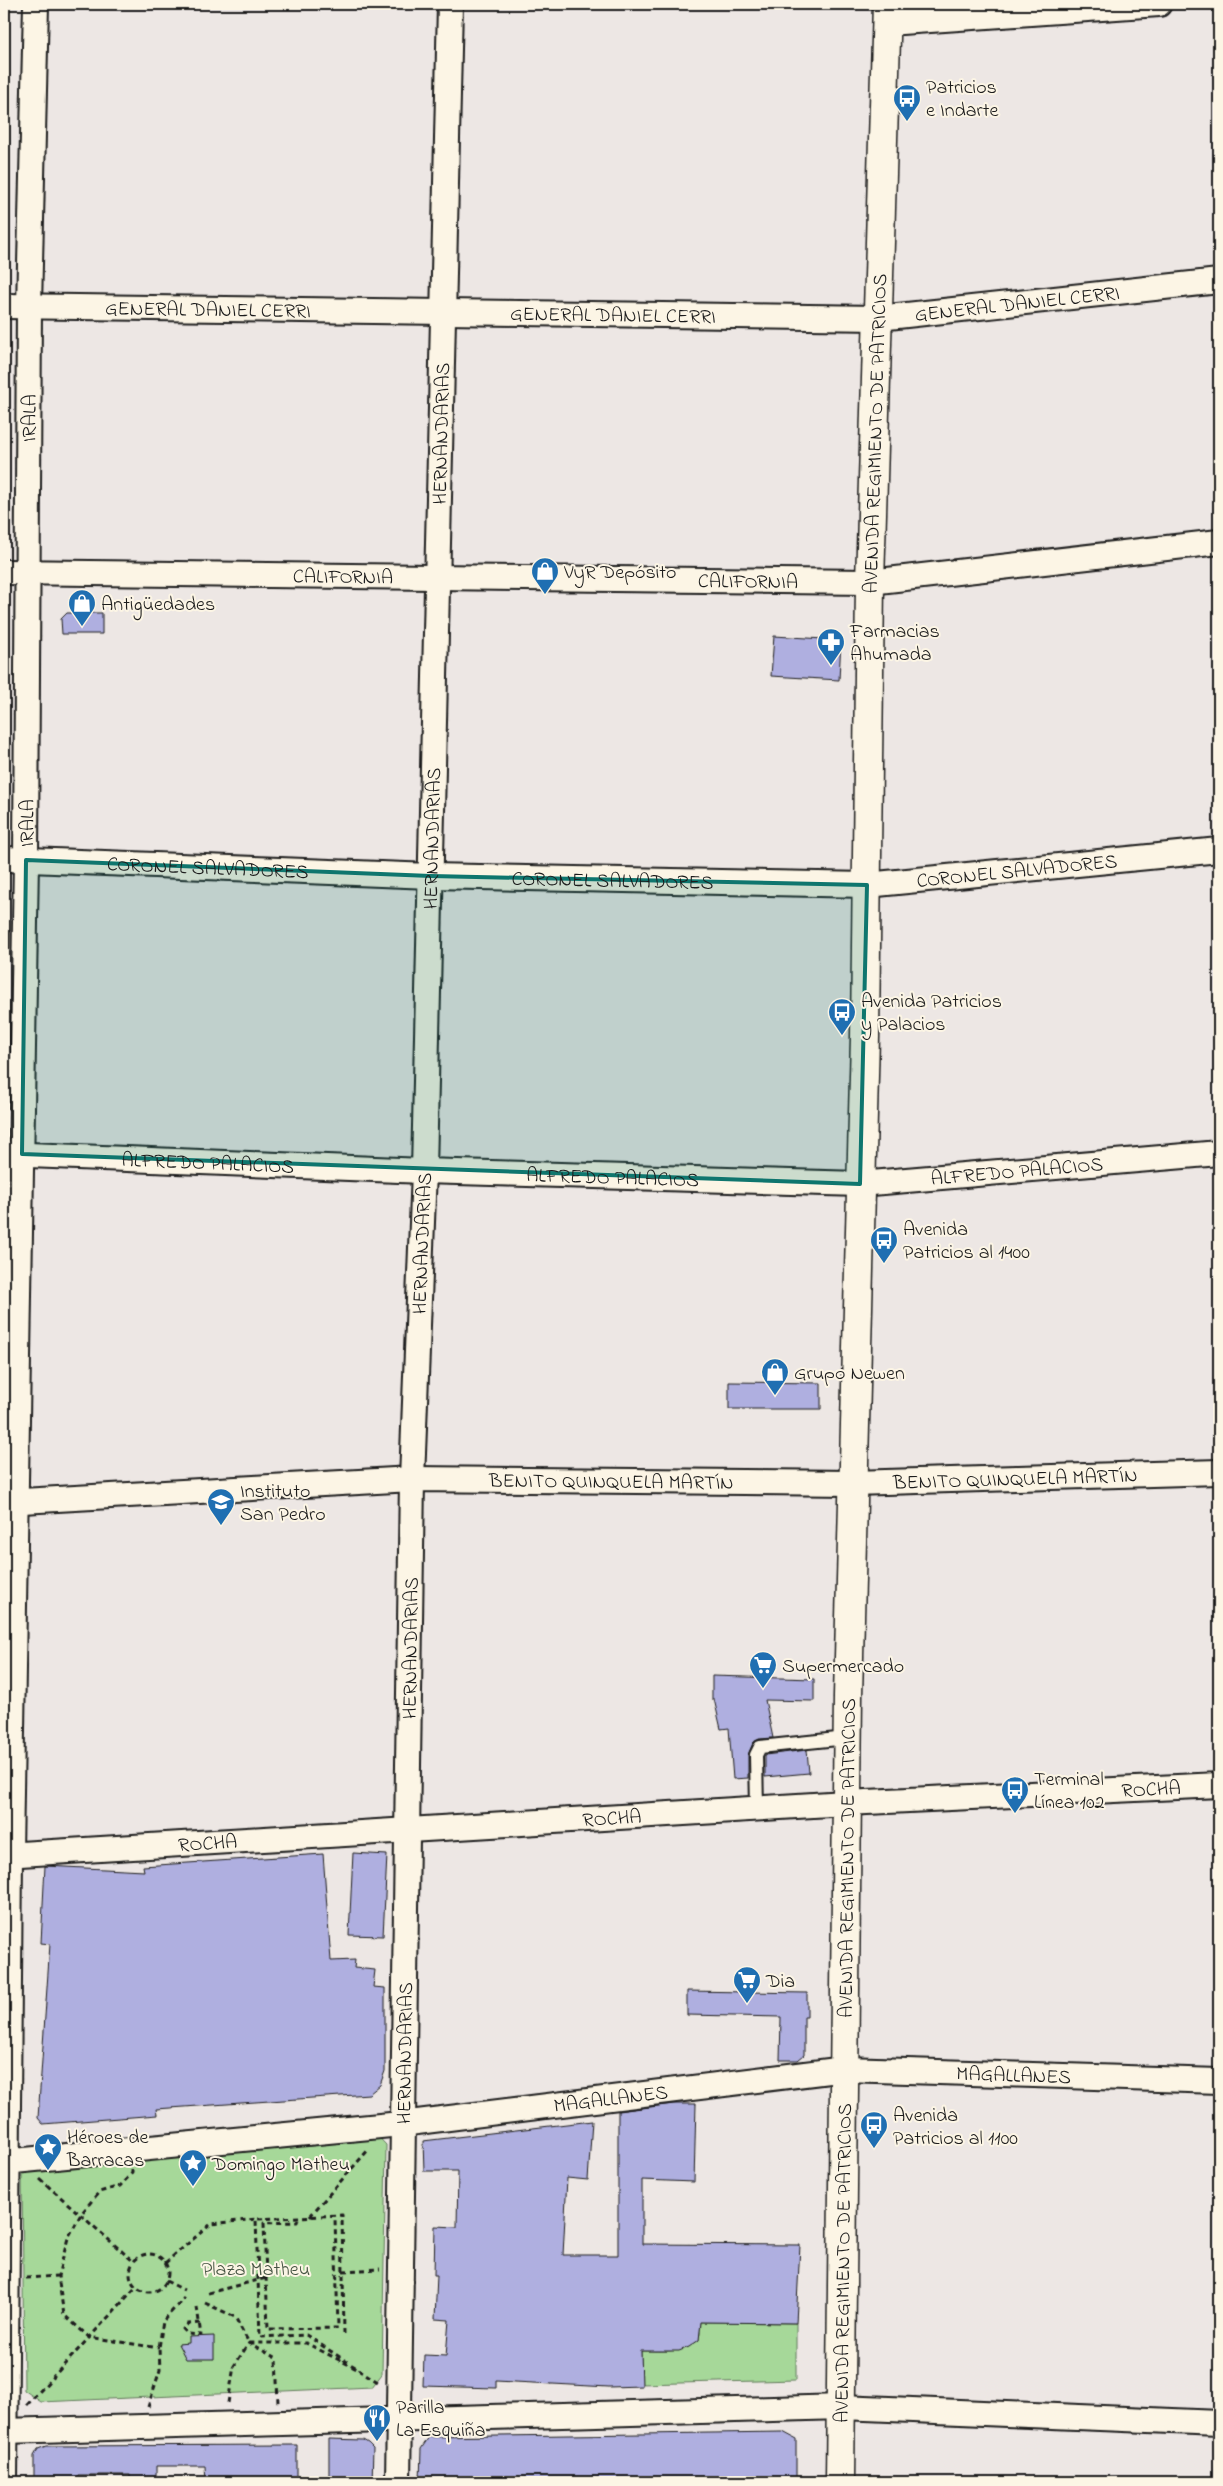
<svg xmlns="http://www.w3.org/2000/svg" width="1223" height="2486" font-family="'Indie Flower',sans-serif">
<rect width="100%" height="100%" fill="#ede7e4"/>
<filter id="ink" filterUnits="userSpaceOnUse"><feTurbulence type="fractalNoise" baseFrequency=".02" numOctaves="2"/><feDisplacementMap in="SourceGraphic" scale="10" xChannelSelector="R" yChannelSelector="G"/><feConvolveMatrix kernelMatrix="1 2 1 2 8 2 1 2 1" color-interpolation-filters="sRGB"/></filter>
<g filter="url(#ink)">
<!-- green -->
<g fill="#a6d899" stroke="#617a5a">
<path d="M 373,2131 L 386,2145 L 382,2374 L 372,2387 L 41,2402 L 24,2390 L 22,2172 L 34,2164 Z"/>
<path d="M 701,2322 L 796,2323 L 796,2380 L 641,2384 L 641,2351 C 666,2351 678,2354 699,2340 Z"/>
</g>
<!-- building -->
<g fill="#afafe0" stroke="#1c1c1c">
<path d="M 67,613 L 102,613 L 102,634 L 62,634 L 61,619 Z"/>
<path d="M 774,636 L 841,640 L 839,680 L 771,676 Z"/>
<path d="M 729,1382 L 821,1383 L 821,1409 L 729,1409 Z"/>
<path d="M 712,1676 L 814,1679 L 814,1701 L 765,1700 L 773,1738 L 759,1739 L 753,1743 L 748,1755 L 748,1778 L 733,1779 L 729,1728 L 721,1729 L 714,1699 L 712,1699 Z"/>
<path d="M 807,1750 L 809,1773 L 765,1777 L 765,1755 Z"/>
<path d="M 353,1853 L 387,1855 L 383,1936 L 349,1935 Z"/>
<path d="M 323,1854 L 331,1961 L 355,1960 L 354,1968 L 375,1970 L 373,1987 L 385,1988 L 385,2071 L 380,2085 L 369,2094 L 156,2109 L 157,2115 L 43,2124 L 38,2118 L 50,1944 L 41,1943 L 45,1866 L 144,1871 L 143,1866 Z"/>
<path d="M 687,1991 L 807,1993 L 807,2017 L 804,2017 L 804,2055 L 798,2060 L 780,2060 L 781,2017 L 687,2015 Z"/>
<path d="M 674,2104 L 696,2104 L 694,2182 L 642,2180 L 642,2244 L 800,2245 L 796,2323 L 701,2322 L 699,2340 L 689,2347 L 679,2351 L 641,2351 L 642,2386 L 609,2387 L 496,2381 L 496,2388 L 423,2386 L 424,2355 L 446,2356 L 449,2320 L 435,2319 L 437,2275 L 434,2275 L 435,2226 L 457,2227 L 458,2171 L 424,2171 L 423,2141 L 592,2121 L 588,2180 L 567,2178 L 563,2255 L 618,2255 L 618,2111 Z"/>
<path d="M 214,2336 L 214,2359 L 186,2359 L 178,2344 L 189,2343 L 189,2337 Z"/>
<path d="M 783,2432 L 796,2439 L 796,2482 L 420,2482 L 421,2449 L 429,2437 Z"/>
<path d="M 329,2439 L 363,2440 L 368,2443 L 373,2448 L 372,2482 L 329,2482 Z"/>
<path d="M 297,2445 L 297,2481 L 206,2481 L 205,2466 L 156,2466 L 156,2482 L 130,2482 L 130,2475 L 78,2475 L 78,2482 L 34,2482 L 34,2456 L 38,2449 L 46,2446 Z"/>
</g>
<g fill="none" stroke-linecap="round" stroke-linejoin="round">
<!-- lane casing -->
<g stroke="#1c1c1c" stroke-width="16">
<path id="lane" d="M 757,1809 L 756,1755 L 760,1747 L 847,1738"/>
</g>
<!-- street casing -->
<g stroke="#1c1c1c" stroke-width="28">
<g id="street">
<path d="M 887,23 L 1159,4"/>
<path id="s1" d="M 4,306 L 879,318 L 1219,281"/>
<path id="s2" d="M 4,572 L 870,582 L 1219,542"/>
<path id="s3" d="M 4,859 L 431,876 L 867,885 L 1219,850"/>
<path id="s4" d="M 4,1154 L 424,1171 L 860,1184 L 1219,1153"/>
<path id="s5" d="M 4,1502 L 412,1479 L 853,1483 L 1219,1472"/>
<path id="s6" d="M 4,1855 L 846,1803 L 1219,1785"/>
<path id="s7" d="M 4,2162 L 401,2124 L 845,2069 L 1219,2081"/>
<path d="M 4,2431 L 842,2407 L 1219,2423"/>
<path id="s8" d="M 5,2482 L 10,1854 L 26,860 L 29,307 L 36,4"/>
<path id="s9" d="M 398,2482 L 412,1479 L 424,1171 L 450,4"/>
</g>
</g>
<!-- secondary casing -->
<g stroke="#1c1c1c" stroke-width="31">
<g id="secondary">
<path id="s10" d="M 840,2482 L 848,1696 L 865,1037 L 870,582 L 887,4"/>
</g>
</g>
<!-- path -->
<g stroke="#1c1c1c" stroke-width="3" stroke-dasharray="5 4" stroke-linecap="butt">
<path d="M 132,2170 L 132,2173 L 120,2186 L 99,2192 L 81,2214 L 68,2238 L 58,2276 L 64,2315 L 89,2337 L 159,2348"/>
<path d="M 40,2179 L 134,2262"/>
<path d="M 310,2216 L 369,2149"/>
<path d="M 298,2219 L 297,2222 L 264,2223 L 268,2329 L 338,2328 L 335,2218"/>
<circle cx="149" cy="2273" r="19"/>
<path d="M 165,2263 L 211,2224 L 256,2219"/>
<path d="M 343,2271 L 380,2269"/>
<path d="M 26,2278 L 58,2276"/>
<path d="M 166,2281 L 184,2290"/>
<path d="M 208,2293 L 266,2278"/>
<path d="M 205,2303 L 235,2317 L 249,2343 L 306,2343 L 357,2369"/>
<path d="M 197,2307 L 201,2336"/>
<path d="M 200,2323 L 188,2324 L 183,2329 L 188,2334 L 201,2335"/>
<path d="M 344,2334 L 342,2215 L 256,2219 L 260,2337 L 306,2335 L 378,2382"/>
<path d="M 228,2403 L 234,2366 L 249,2343 L 276,2358 L 278,2403"/>
<path d="M 27,2405 L 137,2286"/>
<path d="M 148,2407 L 160,2370 L 159,2348 L 163,2321 L 184,2298"/>
</g>
<!-- lane -->
<use href="#lane" stroke="#fcf5e5" stroke-width="12"/>
<!-- street -->
<use href="#street" stroke="#fcf5e5" stroke-width="24"/>
<!-- secondary -->
<use href="#secondary" stroke="#fcf5e5" stroke-width="28"/>
</g>
</g>
<!-- marked area -->
<path fill="#0f766e" fill-opacity="0.2" stroke="#0f766e" stroke-width="4" stroke-linejoin="round" d="M 26,860 L 431,876 L 867,885 L 860,1184 L 22,1154 Z"/>
<!-- icons -->
<defs>
<g id="bus-pin" transform="scale(1.4375)"><path d="M0 17L-7.5 6A9.5 9.5 0 1 1 7.5 6Z" fill="#1f6fb2" stroke="#fcf5e5"/><path d="M-5-6H5V4H4V6H2V4H-2V6H-4V4H-5ZM-3.5-4V0h7V-4ZM-3.5 1.2v1.5H-2V1.2ZM2 1.2v1.5H3.5V1.2Z" fill="#fff"/></g>
<g id="shop-pin" transform="scale(1.4375)"><path d="M0 17L-7.5 6A9.5 9.5 0 1 1 7.5 6Z" fill="#1f6fb2" stroke="#fcf5e5"/><path d="M-5-2.5h2.3a2.7 3.5 0 0 1 5.4 0H5L5.5 6h-11ZM-1.5-2.5h3a1.5 2.3 0 0 0-3 0Z" fill="#fff"/></g>
<g id="pharmacy-pin" transform="scale(1.4375)"><path d="M0 17L-7.5 6A9.5 9.5 0 1 1 7.5 6Z" fill="#1f6fb2" stroke="#fcf5e5"/><path d="M-2-6h4v4h4v4h-4v4h-4v-4h-4v-4h4Z" fill="#fff"/></g>
<g id="school-pin" transform="scale(1.4375)"><path d="M0 17L-7.5 6A9.5 9.5 0 1 1 7.5 6Z" fill="#1f6fb2" stroke="#fcf5e5"/><path d="M0-5L7-2L0 1L-7-2ZM-4 1L0 2.5L4 1V4Q0 6-4 4Z" fill="#fff"/></g>
<g id="supermarket-pin" transform="scale(1.4375)"><path d="M0 17L-7.5 6A9.5 9.5 0 1 1 7.5 6Z" fill="#1f6fb2" stroke="#fcf5e5"/><path d="M-6-5.5h2.5l.6 2H6L4.5 2H-2.5L-4.4-4H-6ZM-1.5 3.2a1.3 1.3 0 1 0 .1 0ZM3 3.2a1.3 1.3 0 1 0 .1 0Z" fill="#fff"/></g>
<g id="sight-pin" transform="scale(1.4375)"><path d="M0 17L-7.5 6A9.5 9.5 0 1 1 7.5 6Z" fill="#1f6fb2" stroke="#fcf5e5"/><path d="M0-6L1.8-2.2L6-1.7L2.9 1.2L3.7 5.4L0 3.3L-3.7 5.4L-2.9 1.2L-6-1.7L-1.8-2.2Z" fill="#fff"/></g>
<g id="restaurant-pin" transform="scale(1.4375)"><path d="M0 17L-7.5 6A9.5 9.5 0 1 1 7.5 6Z" fill="#1f6fb2" stroke="#fcf5e5"/><path d="M-5-6h1v4h1v-4h1v4h1v-4h1v5L-1.5 .5V6h-2V.5L-5-1ZM5-6V6H3V1.5H1.5Q1.5-4 5-6Z" fill="#fff"/></g>
</defs>
<g fill-rule="evenodd">
<use href="#bus-pin" x="907" y="98"/>
<use href="#shop-pin" x="545" y="571"/>
<use href="#shop-pin" x="82" y="603"/>
<use href="#pharmacy-pin" x="831" y="642"/>
<use href="#bus-pin" x="842" y="1012"/>
<use href="#bus-pin" x="884" y="1240"/>
<use href="#shop-pin" x="775" y="1372"/>
<use href="#school-pin" x="221" y="1502"/>
<use href="#supermarket-pin" x="763" y="1665"/>
<use href="#bus-pin" x="1015" y="1790"/>
<use href="#supermarket-pin" x="747" y="1980"/>
<use href="#bus-pin" x="874" y="2125"/>
<use href="#sight-pin" x="48" y="2147"/>
<use href="#sight-pin" x="193" y="2163"/>
<use href="#restaurant-pin" x="377" y="2418"/>
</g>
<g text-anchor="middle" stroke-width="4" stroke-linejoin="round" paint-order="stroke">
<!-- poi labels -->
<g font-size="20" fill="#1c1c1c" stroke="#fcf5e5" text-anchor="start">
<text x="926" y="93">Patricios<tspan x="926" dy="23">e Indarte</tspan></text>
<text x="564" y="578">VyR Depósito</text>
<text x="101" y="610">Antigüedades</text>
<text x="850" y="637">Farmacias<tspan x="850" dy="23">Ahumada</tspan></text>
<text x="861" y="1007">Avenida Patricios<tspan x="861" dy="23">y Palacios</tspan></text>
<text x="903" y="1235">Avenida<tspan x="903" dy="23">Patricios al 1400</tspan></text>
<text x="794" y="1379">Grupo Newen</text>
<text x="240" y="1497">Instituto<tspan x="240" dy="23">San Pedro</tspan></text>
<text x="782" y="1672">Supermercado</text>
<text x="1034" y="1785">Terminal<tspan x="1034" dy="23">Línea 102</tspan></text>
<text x="766" y="1987">Dia</text>
<text x="893" y="2121">Avenida<tspan x="893" dy="23">Patricios al 1100</tspan></text>
<text x="67" y="2143">Héroes de<tspan x="67" dy="23">Barracas</tspan></text>
<text x="212" y="2170">Domingo Matheu</text>
<text x="396" y="2413">Parilla<tspan x="396" dy="23">La Esquiña</tspan></text>
</g>
<!-- street labels -->
<g font-size="20" fill="#1c1c1c" stroke="#fcf5e5">
<text dy="7" stroke="none"><textPath href="#s1" startOffset="1014">GENERAL DANIEL CERRI</textPath></text>
<text dy="7" stroke="none"><textPath href="#s1" startOffset="204">GENERAL DANIEL CERRI</textPath></text>
<text dy="7" stroke="none"><textPath href="#s1" startOffset="609">GENERAL DANIEL CERRI</textPath></text>
<text dy="7" stroke="none"><textPath href="#s8" startOffset="2064">IRALA</textPath></text>
<text dy="7" stroke="none"><textPath href="#s9" startOffset="2049">HERNANDARIAS</textPath></text>
<text dy="7" stroke="none"><textPath href="#s10" startOffset="2049">AVENIDA REGIMIENTO DE PATRICIOS</textPath></text>
<text dy="7" stroke="none"><textPath href="#s2" startOffset="339">CALIFORNIA</textPath></text>
<text dy="7" stroke="none"><textPath href="#s2" startOffset="744">CALIFORNIA</textPath></text>
<text dy="7" stroke="none"><textPath href="#s8" startOffset="1659">IRALA</textPath></text>
<text dy="7" stroke="none"><textPath href="#s9" startOffset="1644">HERNANDARIAS</textPath></text>
<text dy="7" stroke="none"><textPath href="#s3" startOffset="204">CORONEL SALVADORES</textPath></text>
<text dy="7" stroke="none"><textPath href="#s3" startOffset="1014">CORONEL SALVADORES</textPath></text>
<text dy="7" stroke="none"><textPath href="#s3" startOffset="609">CORONEL SALVADORES</textPath></text>
<text dy="7" stroke="none"><textPath href="#s4" startOffset="204">ALFREDO PALACIOS</textPath></text>
<text dy="7" stroke="none"><textPath href="#s4" startOffset="1014">ALFREDO PALACIOS</textPath></text>
<text dy="7" stroke="none"><textPath href="#s4" startOffset="609">ALFREDO PALACIOS</textPath></text>
<text dy="7" stroke="none"><textPath href="#s9" startOffset="1239">HERNANDARIAS</textPath></text>
<text dy="7" stroke="none"><textPath href="#s5" startOffset="1012">BENITO QUINQUELA MARTÍN</textPath></text>
<text dy="7" stroke="none"><textPath href="#s5" startOffset="608">BENITO QUINQUELA MARTÍN</textPath></text>
<text dy="7" stroke="none"><textPath href="#s9" startOffset="834">HERNANDARIAS</textPath></text>
<text dy="7" stroke="none"><textPath href="#s6" startOffset="1149">ROCHA</textPath></text>
<text dy="7" stroke="none"><textPath href="#s6" startOffset="609">ROCHA</textPath></text>
<text dy="7" stroke="none"><textPath href="#s6" startOffset="204">ROCHA</textPath></text>
<text dy="7" stroke="none"><textPath href="#s10" startOffset="624">AVENIDA REGIMIENTO DE PATRICIOS</textPath></text>
<text dy="7" stroke="none"><textPath href="#s9" startOffset="429">HERNANDARIAS</textPath></text>
<text dy="7" stroke="none"><textPath href="#s7" startOffset="1015">MAGALLANES</textPath></text>
<text dy="7" stroke="none"><textPath href="#s7" startOffset="610">MAGALLANES</textPath></text>
<text dy="7" stroke="none"><textPath href="#s10" startOffset="219">AVENIDA REGIMIENTO DE PATRICIOS</textPath></text>
</g>
<!-- park labels -->
<g font-size="20" fill="#455442" stroke="#fcf5e5">
<text x="256" y="2275">Plaza Matheu</text>
</g>
</g>
<!-- margin -->
<rect width="1223" height="2486" fill="none" stroke="#fcf5e5" stroke-width="20"/>
<rect x="10" y="10" width="1203" height="2466" fill="none" stroke="#1c1c1c" stroke-width="2" filter="url(#ink)"/>
</svg>
